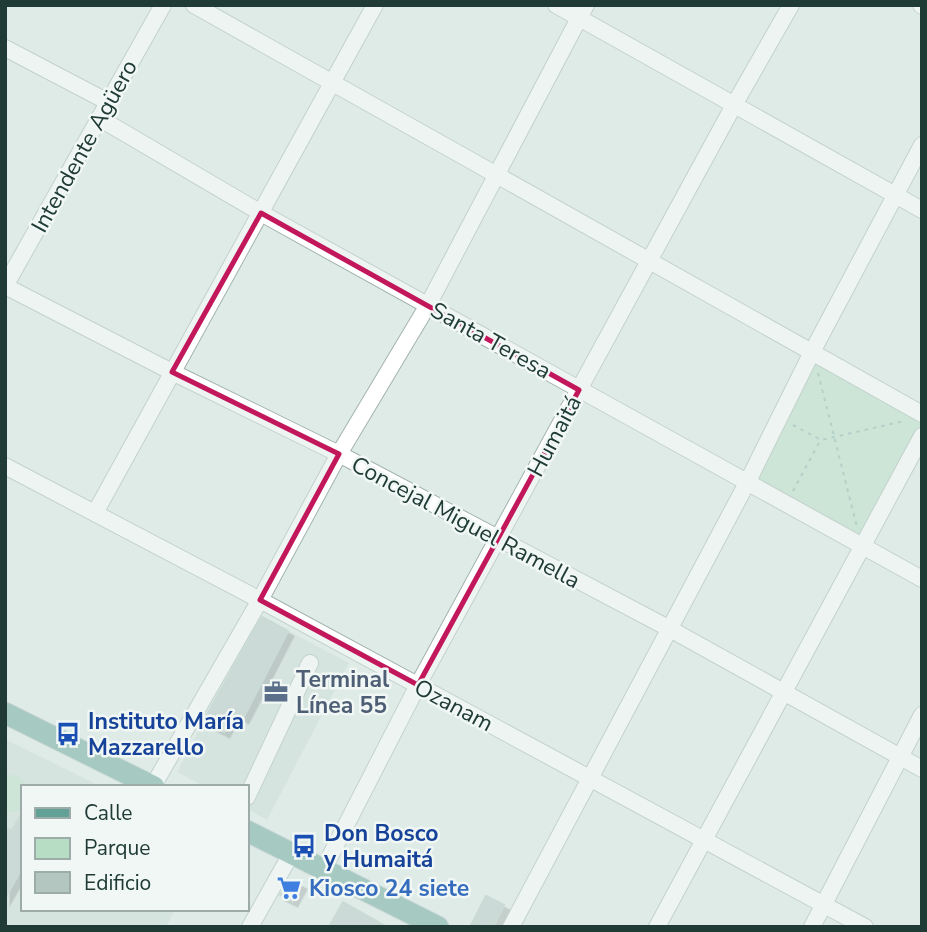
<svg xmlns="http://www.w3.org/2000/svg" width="927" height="932" font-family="'Nunito Sans',sans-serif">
<defs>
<filter id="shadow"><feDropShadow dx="5.5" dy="5.5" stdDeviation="0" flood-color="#0004"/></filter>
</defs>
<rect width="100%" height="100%" fill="#dfebe7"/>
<!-- built -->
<g fill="#cddbd6">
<path d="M 259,615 L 349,663 L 267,820 L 247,809 L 247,787 L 205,787 L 177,772 Z"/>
<path d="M 5,739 L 102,787 L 23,787 L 23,909 L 175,909 L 166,927 L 5,927 Z"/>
</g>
<!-- green -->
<g fill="#b7ddc4">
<path d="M 812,352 L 922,414 L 922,436 L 862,545 L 747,483 Z"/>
<path d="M 5,774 L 18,776 L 27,787 L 23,787 L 23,807 L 17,811 L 5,813 Z"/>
</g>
<!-- building -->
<g fill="#b4c6c0" stroke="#b1c5be" stroke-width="2" filter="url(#shadow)">
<path d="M 262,617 L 288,631 L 243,718 L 234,713 L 224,732 L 203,721 Z"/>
<path d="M 23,811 L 23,866 L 5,898 L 5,828 L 12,831 Z"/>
<path d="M 293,880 L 301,884 L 292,901 L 280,895 L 288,882 Z"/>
<path d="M 486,896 L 504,905 L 493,927 L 470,927 Z"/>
<path d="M 343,902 L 387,927 L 329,927 Z"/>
</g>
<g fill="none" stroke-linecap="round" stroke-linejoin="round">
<!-- minor casing -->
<g stroke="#a2b3ae" stroke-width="18">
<g id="minor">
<path d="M 194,5 L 922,414"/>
<path d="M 556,5 L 922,210"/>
<path d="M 921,5 L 922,6"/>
<path d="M 5,48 L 108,102"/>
<path d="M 99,118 L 261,213 L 922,579"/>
<path d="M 5,286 L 172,372 L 339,454 L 670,629 L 922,769"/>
<path d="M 5,286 L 163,5"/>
<path d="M 5,466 L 260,600 L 865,927"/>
<path d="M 95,513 L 375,5"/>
<path d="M 153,786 L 260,600 L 339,454 L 428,305 L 586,5"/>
<path d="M 247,797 L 310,663"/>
<path d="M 323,870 L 418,685 L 734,105 L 791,5"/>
<path d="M 250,927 L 291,854"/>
<path d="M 511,927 L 747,483 L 812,352 L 922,145"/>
<path d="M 657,927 L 922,436"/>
<path d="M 812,927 L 922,715"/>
</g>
</g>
<!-- major casing -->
<g stroke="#c1c8c7" stroke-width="23">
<g id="major">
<path d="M 5,713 L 154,787"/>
<path d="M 247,831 L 438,927"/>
</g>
</g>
<!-- path -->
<g stroke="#7fb0a4" stroke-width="2" stroke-dasharray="3.5 5" stroke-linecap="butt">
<path d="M 818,373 L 857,527"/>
<path d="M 793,425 L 821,440 L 904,421"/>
<path d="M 793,491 L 820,441"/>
</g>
<!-- minor -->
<use href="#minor" stroke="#fff" stroke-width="16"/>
<!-- major -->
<use href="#major" stroke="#62a296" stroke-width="21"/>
</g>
<!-- marked area -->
<path d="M0 0H927V932H0ZM 261,213 L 579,390 L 418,685 L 260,600 L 339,454 L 172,372 Z" fill="#dfebe7" fill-opacity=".55" fill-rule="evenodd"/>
<path fill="none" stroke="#c2185b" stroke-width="5" stroke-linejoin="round" d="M 261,213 L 579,390 L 418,685 L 260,600 L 339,454 L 172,372 Z"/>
<!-- icons -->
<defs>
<g id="office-bare" transform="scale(1.89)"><path d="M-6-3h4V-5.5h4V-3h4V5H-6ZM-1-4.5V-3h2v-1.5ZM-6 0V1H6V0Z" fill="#5c6f8a" stroke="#f0f7f4" stroke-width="2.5" paint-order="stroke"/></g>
<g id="bus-bare" transform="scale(1.89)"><path d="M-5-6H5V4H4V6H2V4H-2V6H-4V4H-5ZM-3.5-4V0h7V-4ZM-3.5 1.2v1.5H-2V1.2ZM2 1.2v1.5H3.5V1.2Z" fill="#1a4fb4" stroke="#f0f7f4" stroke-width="2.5" paint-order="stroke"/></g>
<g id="supermarket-bare" transform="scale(1.89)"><path d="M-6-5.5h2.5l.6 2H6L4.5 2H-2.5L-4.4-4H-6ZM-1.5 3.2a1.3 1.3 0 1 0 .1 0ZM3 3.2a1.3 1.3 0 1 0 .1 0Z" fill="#3f7fe0" stroke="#f0f7f4" stroke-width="2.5" paint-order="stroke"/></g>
</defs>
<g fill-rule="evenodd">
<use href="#office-bare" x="276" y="692"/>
<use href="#bus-bare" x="68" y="734"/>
<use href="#bus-bare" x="304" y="846"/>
<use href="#supermarket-bare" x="289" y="888"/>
</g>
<g text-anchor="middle" stroke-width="5" stroke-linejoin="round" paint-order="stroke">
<!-- street labels -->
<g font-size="23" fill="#203b36" stroke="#f0f7f4">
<text transform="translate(84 146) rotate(-61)" y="8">Intendente Agüero</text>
<text transform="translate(491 340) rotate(29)" y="8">Santa Teresa</text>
<text transform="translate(554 436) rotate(-62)" y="8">Humaitá</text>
<text transform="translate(466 522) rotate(28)" y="8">Concejal Miguel Ramella</text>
<text transform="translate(454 705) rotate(28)" y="8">Ozanam</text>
</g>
<!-- service labels -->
<g font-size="23" font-weight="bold" fill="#4e5e75" stroke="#f0f7f4" text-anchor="start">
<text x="296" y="687">Terminal<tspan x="296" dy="26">Línea 55</tspan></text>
</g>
<!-- transit labels -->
<g font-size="23" font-weight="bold" fill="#164399" stroke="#f0f7f4" text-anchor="start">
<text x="88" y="729">Instituto María<tspan x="88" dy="26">Mazzarello</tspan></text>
<text x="324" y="841">Don Bosco<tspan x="324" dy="26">y Humaitá</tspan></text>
</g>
<!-- shop labels -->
<g font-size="23" font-weight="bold" fill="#366cbe" stroke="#f0f7f4" text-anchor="start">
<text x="309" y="896">Kiosco 24 siete</text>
</g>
</g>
<!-- border -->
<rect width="927" height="932" fill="none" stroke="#203b36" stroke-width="14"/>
<!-- legend -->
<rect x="21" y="785" width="228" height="126" fill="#f0f7f4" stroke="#9daca8" stroke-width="2"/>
<rect x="35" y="808" width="35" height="10" fill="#62a296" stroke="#9daca8" stroke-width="2"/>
<text x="84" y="820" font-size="21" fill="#203b36">Calle</text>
<rect x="35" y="838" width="35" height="21" fill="#b7ddc4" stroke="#9daca8" stroke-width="2"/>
<text x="84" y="855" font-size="21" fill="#203b36">Parque</text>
<rect x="35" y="872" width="35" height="21" fill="#b4c6c0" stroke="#9daca8" stroke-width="2"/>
<text x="84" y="890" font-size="21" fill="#203b36">Edificio</text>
</svg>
